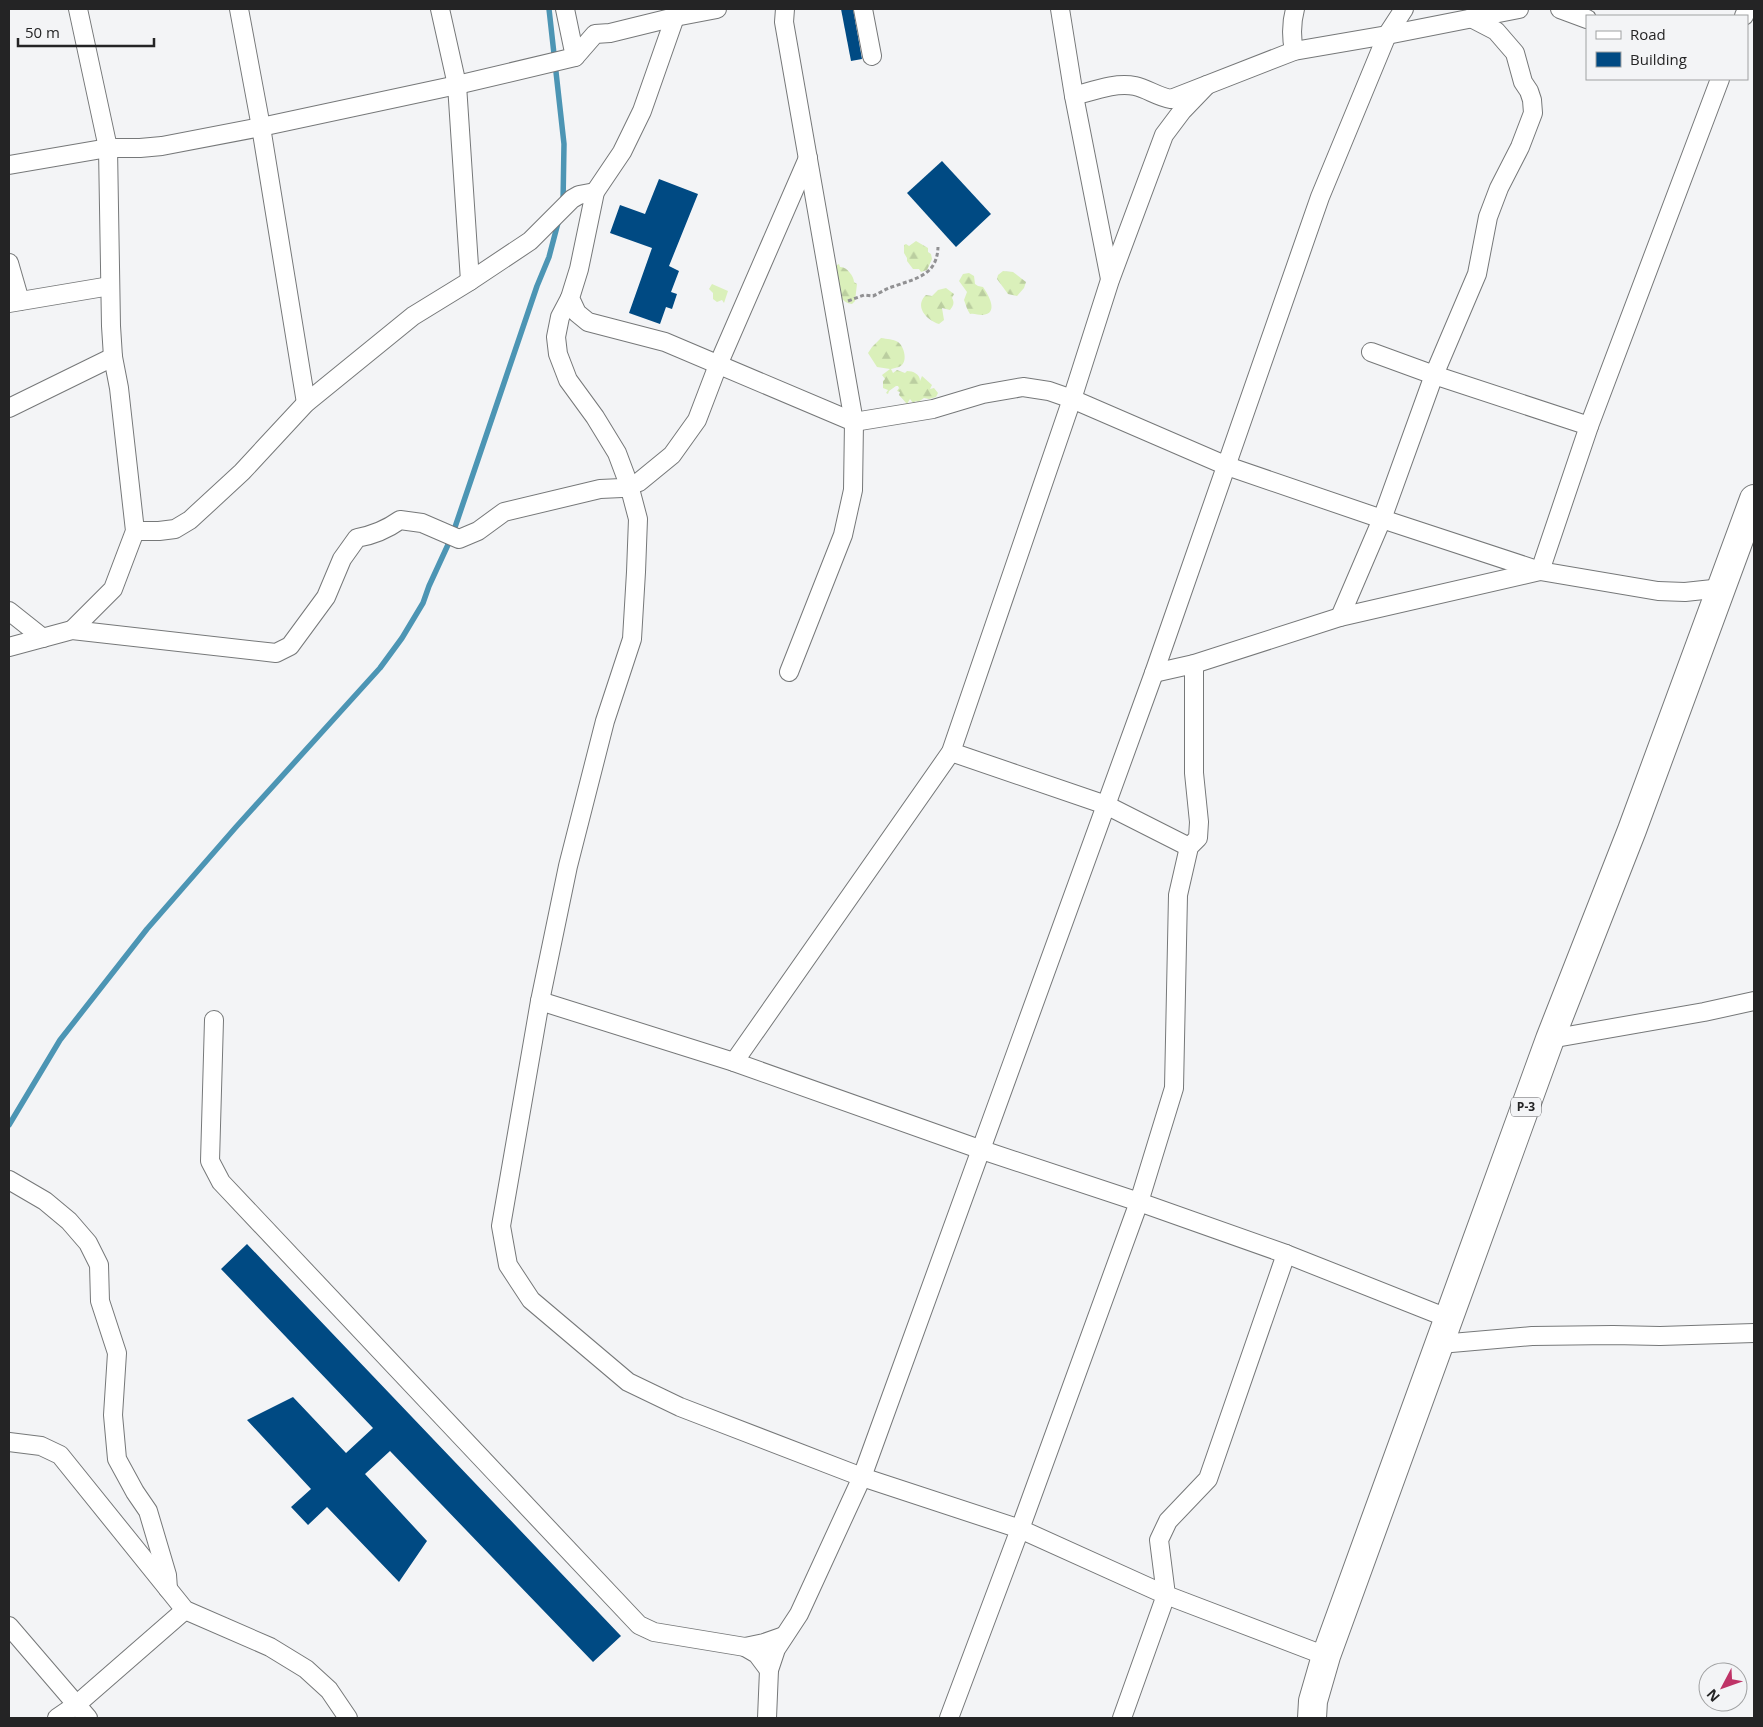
<svg xmlns="http://www.w3.org/2000/svg" width="1763" height="1727" font-family="'Open Sans',sans-serif">
<defs>
<pattern id="forest-firs" width="22" height="20" patternUnits="userSpaceOnUse" patternTransform="scale(1.25)"><rect width="22" height="20" fill="#daf0ba"/><path d="M5 1l3.5 6h-7zM16 11l3.5 6h-7z" fill="#bbcea0"/></pattern>
</defs>
<rect width="100%" height="100%" fill="#f3f4f6"/>
<!-- forest -->
<g fill="url(#forest-firs)">
<path d="M 916,241 L 928,248 L 928,252 L 931,254 L 932,259 L 927,270 L 921,272 L 919,269 L 913,269 L 907,261 L 907,258 L 904,253 L 904,245 L 906,244 L 909,246 Z"/>
<path d="M 839,264 L 840,267 C 846,266 854,276 854,282 L 857,284 L 855,301 L 852,304 C 836,303 837,279 835,266 Z"/>
<path d="M 1003,271 L 1013,272 L 1026,282 L 1024,288 L 1017,296 L 1008,294 L 997,279 L 998,275 Z"/>
<path d="M 969,273 L 974,276 L 975,284 L 978,286 L 983,287 C 988,294 1000,314 982,315 C 978,315 974,313 970,314 C 967,310 966,305 964,300 L 967,292 L 959,281 L 963,274 Z"/>
<path d="M 712,284 L 728,291 L 724,303 L 722,300 L 717,302 L 713,299 L 713,293 L 709,289 Z"/>
<path d="M 946,288 L 954,294 L 952,298 C 955,303 953,306 950,310 L 942,308 L 944,320 L 939,324 C 926,320 914,306 926,295 L 932,296 L 938,290 Z"/>
<path d="M 881,338 C 887,339 893,339 898,342 C 904,346 909,363 899,367 C 896,368 894,368 891,369 L 893,373 L 897,370 L 905,373 L 907,371 C 913,371 920,374 920,381 L 922,376 L 932,385 L 930,389 L 934,388 L 938,393 L 936,397 L 929,399 L 924,398 L 918,402 L 916,401 L 913,403 L 910,399 L 907,404 L 899,395 L 900,392 L 897,391 L 899,388 L 898,386 L 896,386 L 889,391 L 888,394 L 886,393 L 888,390 L 883,388 L 883,381 L 885,379 L 882,375 L 890,369 L 877,367 L 868,353 L 872,347 Z"/>
</g>
<g fill="none" stroke-linecap="round" stroke-linejoin="round">
<!-- stream -->
<g stroke="#4c95b4" stroke-width="5.5">
<path d="M 549,9 L 564,144 L 563,203"/>
<path d="M 9,1125 L 60,1040 L 147,929 L 236,827 L 380,668 L 402,638 L 423,603 L 429,586 L 452,536 L 537,286 L 549,257 L 559,219"/>
</g>
</g>
<!-- building -->
<g fill="#004a83">
<path d="M 841,9 L 853,9 L 862,59 L 851,61 Z"/>
<path d="M 942,161 L 991,214 L 956,247 L 907,193 Z"/>
<path d="M 659,179 L 698,194 L 669,266 L 679,271 L 671,292 L 677,294 L 672,309 L 666,307 L 660,324 L 629,313 L 652,248 L 610,233 L 620,205 L 645,214 Z"/>
<path d="M 247,1244 L 621,1636 L 593,1662 L 390,1451 L 365,1474 L 427,1541 L 399,1582 L 327,1507 L 308,1525 L 291,1507 L 311,1489 L 247,1420 L 293,1397 L 346,1453 L 373,1428 L 221,1269 Z"/>
</g>
<g fill="none" stroke-linecap="round" stroke-linejoin="round">
<!-- minor casing -->
<g stroke="#767879" stroke-width="20">
<g id="minor">
<path d="M 239,9 L 261,127 L 306,403"/>
<path d="M 440,9 L 457,85 L 470,281"/>
<path d="M 565,9 L 575,57"/>
<path d="M 785,9 L 784,22 L 854,422 L 853,490 L 843,535 L 789,672"/>
<path d="M 863,9 L 872,56"/>
<path d="M 1060,9 L 1074,96 L 1110,279"/>
<path d="M 1560,9 L 1587,19"/>
<path d="M 1744,16 L 1747,9"/>
<path d="M 675,17 L 642,111 L 622,152 L 595,192 L 579,269 L 570,298 L 577,313 L 588,322 L 665,342 L 854,422 L 933,409 L 983,394 L 1023,387 L 1049,391 L 1072,399 L 1227,466 L 1382,519 L 1540,571 L 1658,591 L 1685,592 L 1722,588"/>
<path d="M 1294,51 C 1291,36 1291,24 1295,9"/>
<path d="M 1074,96 C 1093,91 1115,82 1135,86 C 1148,89 1158,97 1171,99 L 1294,51 L 1387,35 L 1519,9"/>
<path d="M 9,165 L 108,148 L 140,148 L 162,146 L 261,127 L 457,85 L 575,57 L 595,34 L 610,33 L 675,17 L 717,9"/>
<path d="M 9,263 L 20,301"/>
<path d="M 570,298 L 560,317 L 556,337 L 558,354 L 568,380 L 595,417 L 617,453 L 629,485 L 638,519 L 636,572 L 632,639 L 605,721 L 568,866 L 540,1001 L 501,1226 L 508,1265 L 531,1300 L 628,1382 L 680,1407 L 862,1477 L 1020,1529 L 1166,1595 L 1122,1718"/>
<path d="M 9,303 L 110,286"/>
<path d="M 1371,352 L 1434,375 L 1589,426"/>
<path d="M 9,408 L 113,357"/>
<path d="M 135,531 L 159,531 L 175,529 L 190,520 L 242,472 L 306,403 L 413,316 L 470,281 L 530,241 L 572,199 L 579,195 L 595,192"/>
<path d="M 9,611 L 43,638"/>
<path d="M 1340,617 L 1382,519 L 1434,375 L 1477,274 L 1488,217 L 1499,188 L 1520,147 L 1533,113 L 1532,100 L 1529,91 L 1523,82 L 1515,53 L 1496,31 L 1471,18"/>
<path d="M 72,630 L 113,589 L 135,531 L 119,388 L 113,357 L 111,326 L 108,148 L 78,9"/>
<path d="M 9,647 L 72,630 L 276,653 L 290,646 L 326,597 L 342,559 L 357,538 C 374,535 386,530 400,520 L 422,523 L 459,539 L 478,531 L 504,512 L 600,489 L 622,488 L 639,482 L 672,455 L 697,420 L 718,365 L 808,158"/>
<path d="M 1154,673 L 1194,664 L 1340,617 L 1540,571 L 1589,426 L 1720,79"/>
<path d="M 951,752 L 1106,805 L 1189,847"/>
<path d="M 540,1001 L 734,1062 L 982,1150 L 1139,1202 L 1286,1254 L 1450,1319"/>
<path d="M 214,1020 L 210,1161 L 221,1182 L 639,1625 L 654,1632 L 745,1647"/>
<path d="M 1550,1039 L 1704,1012 L 1754,1001"/>
<path d="M 734,1062 L 951,752 L 1072,399 L 1110,280 L 1164,135 L 1182,111 L 1207,85"/>
<path d="M 9,1180 L 45,1201 L 69,1221 L 88,1243 L 99,1265 L 100,1301 L 117,1353 L 113,1415 L 117,1459 L 135,1492 L 148,1511 L 167,1575 L 168,1589"/>
<path d="M 1286,1254 L 1208,1479 L 1168,1521 L 1159,1540 L 1166,1595 L 1326,1656"/>
<path d="M 1440,1344 L 1532,1336 L 1613,1335 L 1660,1336 L 1754,1333"/>
<path d="M 9,1442 L 41,1446 L 60,1455 L 185,1610 L 270,1647 L 306,1669 L 329,1690 L 348,1718"/>
<path d="M 9,1626 L 88,1718"/>
<path d="M 769,1670 L 757,1654 L 745,1647 L 764,1643 L 784,1636"/>
<path d="M 57,1718 L 76,1705 L 185,1610"/>
<path d="M 767,1718 L 769,1670 L 776,1649 L 799,1614 L 862,1477 L 1154,673 L 1320,197 L 1387,35 L 1404,9"/>
<path d="M 949,1718 L 1020,1529 L 1139,1202 L 1174,1088 L 1178,895 L 1189,847 L 1198,838 L 1199,822 L 1194,773 L 1194,664"/>
</g>
</g>
<!-- trunk casing -->
<g stroke="#767879" stroke-width="30">
<path id="trunk" d="M 1312,1718 L 1313,1701 L 1326,1656 L 1550,1039 L 1632,830 L 1754,499"/>
</g>
<!-- path -->
<path stroke="#919193" stroke-width="3" stroke-dasharray="4 2.5" stroke-linecap="butt" d="M 848,301 L 864,295 L 873,296 C 880,293 887,288 895,286 C 917,278 937,275 938,247"/>
<!-- minor -->
<use href="#minor" stroke="#fff" stroke-width="18"/>
<!-- trunk -->
<use href="#trunk" stroke="#fff" stroke-width="28"/>
</g>
<g text-anchor="middle" stroke-width="5" stroke-linejoin="round" paint-order="stroke">
<!-- shield labels -->
<rect fill="#f3f4f6" stroke="#626264" stroke-width="1" x="1511" y="1097.5" width="30" height="19" rx="4"/>
<g font-size="12" font-weight="bold" fill="#242425">
<text x="1526" y="1111">P-3</text>
</g>
</g>
<!-- border -->
<rect width="1763" height="1727" fill="none" stroke="#242425" stroke-width="20"/>
<!-- legend -->
<rect x="1586" y="15" width="162" height="65" fill="#f3f4f6" stroke="#a0a1a2"/>
<rect x="1596" y="31" width="25" height="8" fill="#ffffff" stroke="#a0a1a2"/>
<text x="1630" y="40" font-size="15" fill="#242425">Road</text>
<rect x="1596" y="52" width="25" height="15" fill="#004a83" stroke="#a0a1a2"/>
<text x="1630" y="65" font-size="15" fill="#242425">Building</text>
<!-- north arrow -->
<g transform="translate(1723 1687) rotate(229)"><circle r="24" fill="#f3f4f6" stroke="#a0a1a2"/>
<path d="M0-4L9 19L0 12L-9 19Z" fill="#bf3367"/>
<text y="-8" font-size="14" font-weight="bold" text-anchor="middle" fill="#242425">N</text>
</g>
<!-- scale -->
<path d="M18 38v8h136v-8" fill="none" stroke="#242425" stroke-width="2.5"/>
<text x="25" y="38" font-size="15" fill="#242425" stroke="#f3f4f6" stroke-width="4" paint-order="stroke">50 m</text>
</svg>
